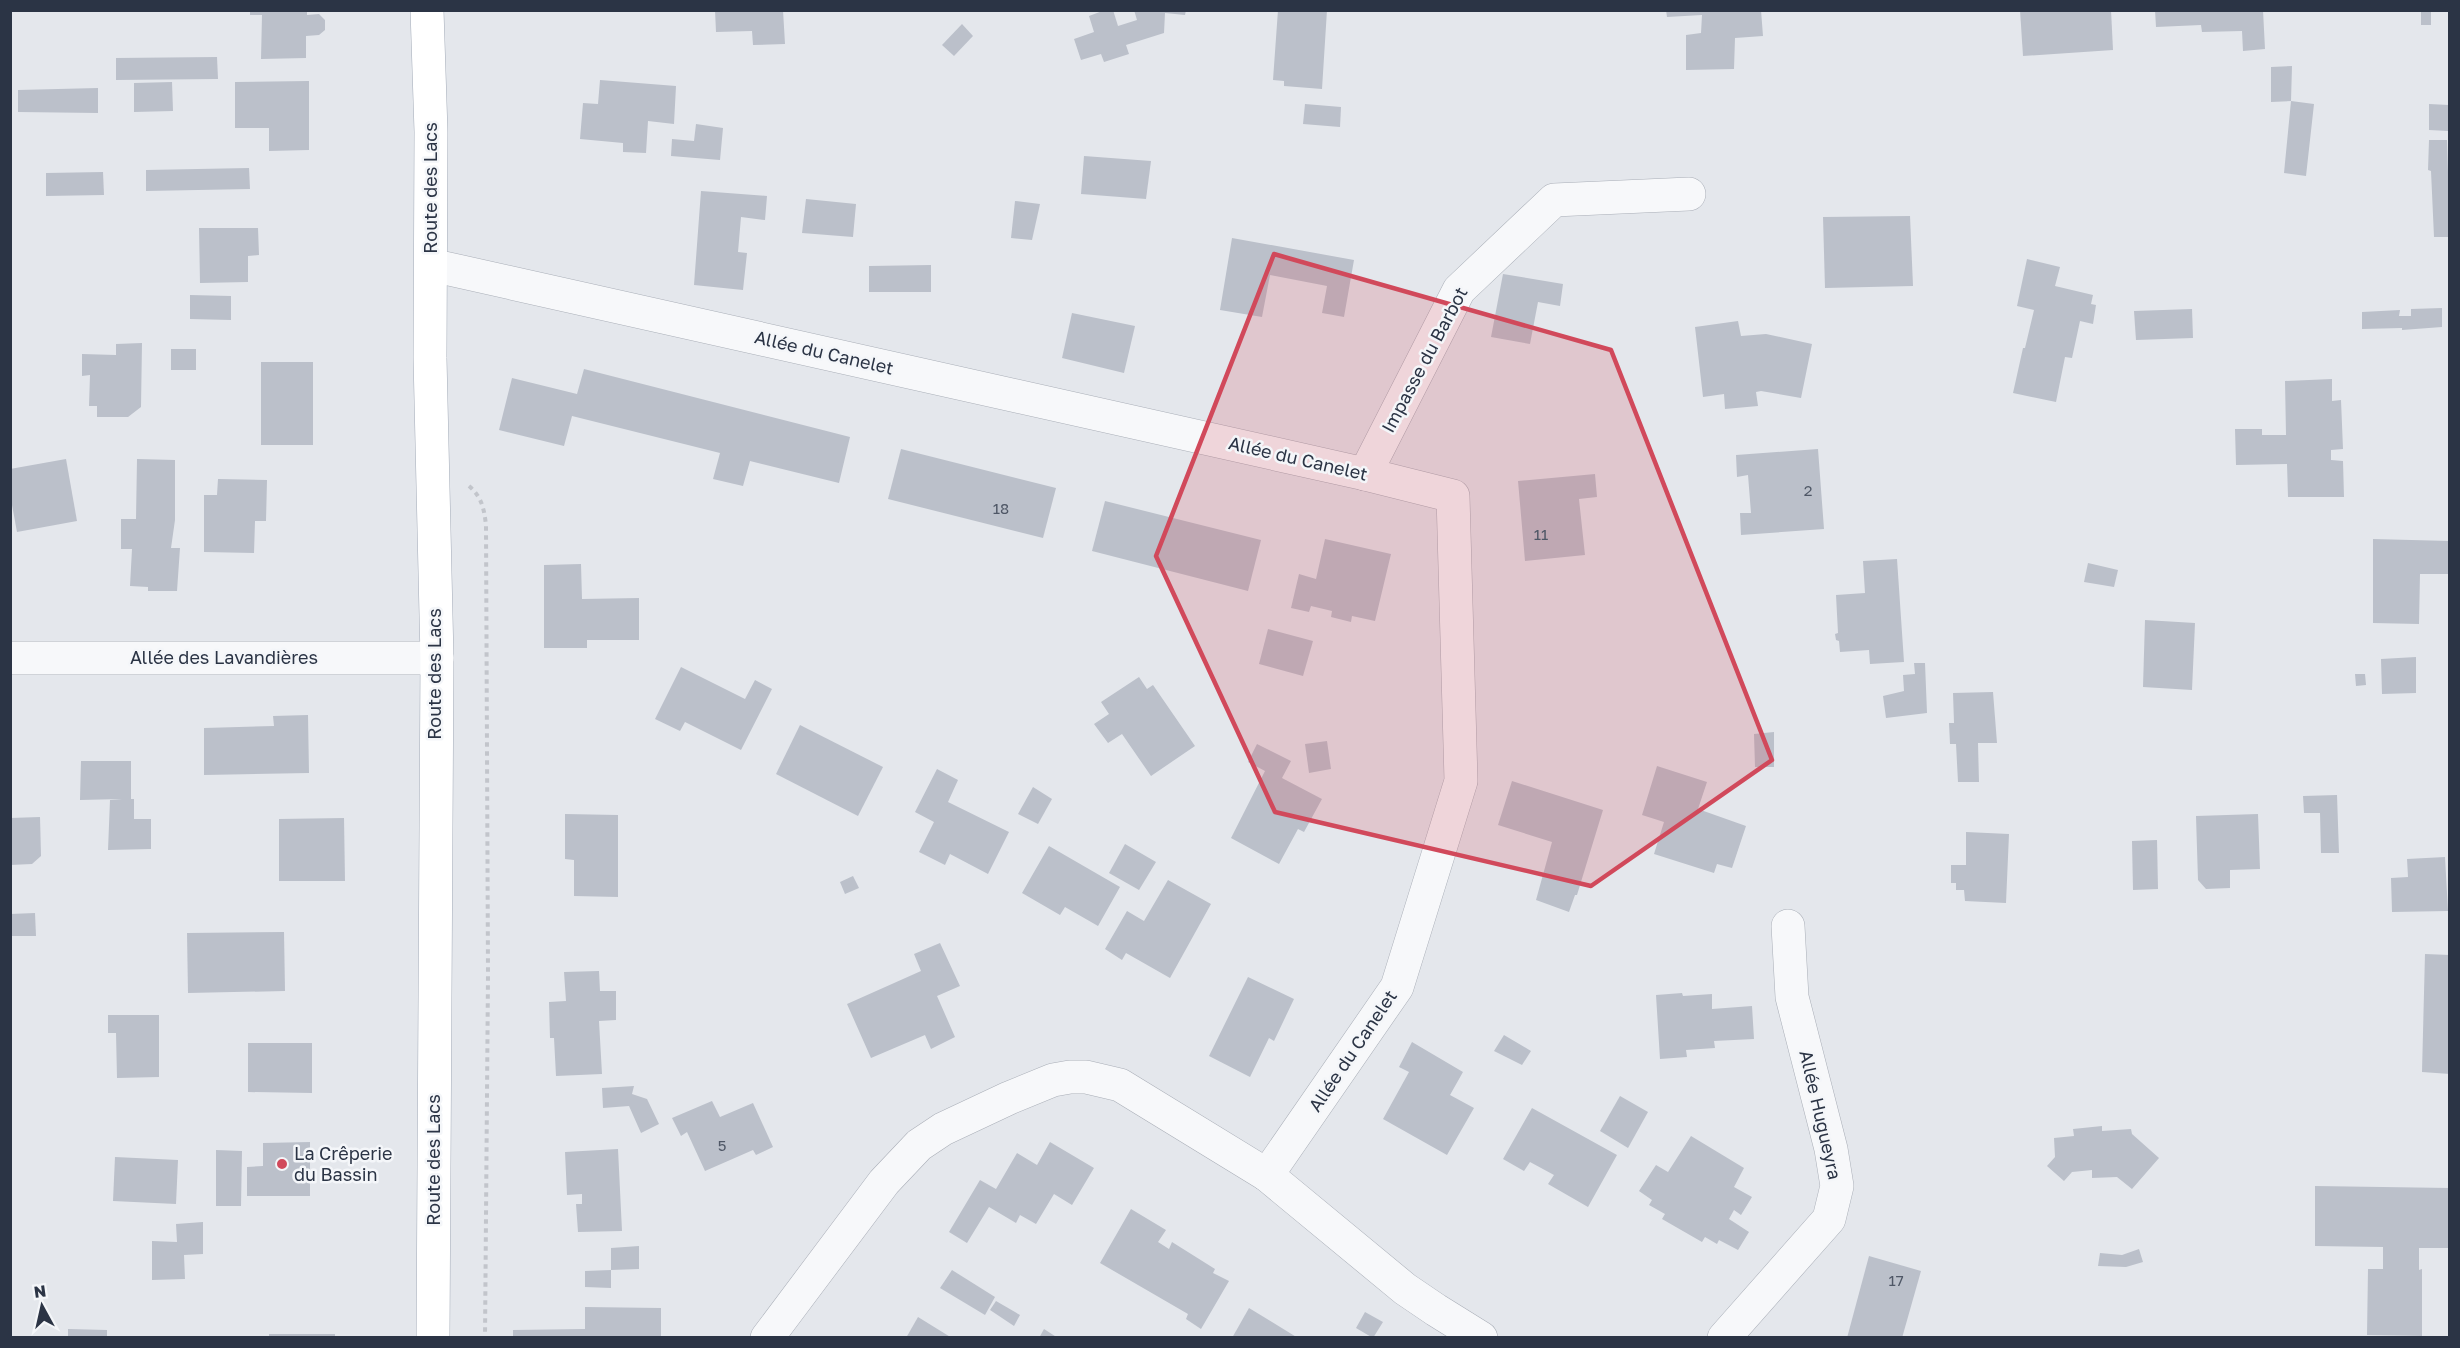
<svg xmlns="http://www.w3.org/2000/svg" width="2460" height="1348" font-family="'Golos Text',sans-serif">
<rect width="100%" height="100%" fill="#e4e7ec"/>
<!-- building -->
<g fill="#bbc0ca">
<path d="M 250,10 L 307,10 L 307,15 L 319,14 L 325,20 L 325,30 L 319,35 L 306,36 L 306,58 L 261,59 L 262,15 L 250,15 Z"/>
<path d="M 715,10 L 783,10 L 785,44 L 753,45 L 752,31 L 716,32 Z"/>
<path d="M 1105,10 L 1113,10 L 1118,26 L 1137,20 L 1134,10 L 1186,10 L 1185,15 L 1165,13 L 1164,33 L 1126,45 L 1129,54 L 1104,62 L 1101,54 L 1081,60 L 1074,39 L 1094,32 L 1089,16 Z"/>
<path d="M 1278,10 L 1327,10 L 1322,89 L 1284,86 L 1284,81 L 1273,80 Z"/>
<path d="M 1666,10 L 1761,10 L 1763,36 L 1735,38 L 1734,69 L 1686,70 L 1686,35 L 1701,33 L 1702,15 L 1667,17 Z"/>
<path d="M 2020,10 L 2111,10 L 2113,50 L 2023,56 Z"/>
<path d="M 2155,10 L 2263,10 L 2265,49 L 2243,51 L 2242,31 L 2202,32 L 2201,25 L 2156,27 Z"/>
<rect x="2421" y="10" width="10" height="15"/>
<path d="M 962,24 L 973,36 L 954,56 L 942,45 Z"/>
<path d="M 217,57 L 218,79 L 116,80 L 116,58 Z"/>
<path d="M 2292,66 L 2291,101 L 2314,104 L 2306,176 L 2284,173 L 2291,101 L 2271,102 L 2271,67 Z"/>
<path d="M 600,80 L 676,86 L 674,124 L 648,121 L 646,153 L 623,152 L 623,143 L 580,139 L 583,103 L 598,104 Z"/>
<path d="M 309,81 L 309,150 L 269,151 L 269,128 L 235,128 L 235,82 Z"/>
<path d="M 172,82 L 173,111 L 134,112 L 134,83 Z"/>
<path d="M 98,88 L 98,113 L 18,112 L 18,90 Z"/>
<path d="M 1305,104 L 1341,107 L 1340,127 L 1303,124 Z"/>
<path d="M 2429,104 L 2449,105 L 2448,131 L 2429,130 Z"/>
<path d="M 696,124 L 723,128 L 720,160 L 671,156 L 672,139 L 694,141 Z"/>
<path d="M 2429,140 L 2447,140 L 2450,237 L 2434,237 L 2431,171 L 2428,170 Z"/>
<path d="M 1084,156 L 1151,161 L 1146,199 L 1081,194 Z"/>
<path d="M 249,168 L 250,189 L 146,191 L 146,170 Z"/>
<path d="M 103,172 L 104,195 L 46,196 L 46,173 Z"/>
<path d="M 701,191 L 767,196 L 765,220 L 741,217 L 738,252 L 747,253 L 743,290 L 694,285 Z"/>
<path d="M 806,199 L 856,204 L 853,237 L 802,233 Z"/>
<path d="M 1015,201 L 1040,204 L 1032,240 L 1011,238 Z"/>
<path d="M 1910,216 L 1913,286 L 1825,288 L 1823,217 Z"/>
<path d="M 199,228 L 258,228 L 259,255 L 248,256 L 248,282 L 200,283 Z"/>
<path d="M 1232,238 L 1354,260 L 1344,317 L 1322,313 L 1327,286 L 1270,275 L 1262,317 L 1220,310 Z"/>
<path d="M 2027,259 L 2060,267 L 2055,286 L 2093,295 L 2091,304 L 2096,305 L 2093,324 L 2080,321 L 2072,358 L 2065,357 L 2056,402 L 2013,393 L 2023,348 L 2025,348 L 2034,310 L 2017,306 Z"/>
<path d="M 931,265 L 931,292 L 869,292 L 869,266 Z"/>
<path d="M 1503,274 L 1563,284 L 1560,306 L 1538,302 L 1530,344 L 1491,337 Z"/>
<path d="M 190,295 L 231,296 L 231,320 L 190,319 Z"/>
<path d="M 2442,308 L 2442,327 L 2402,330 L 2402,328 L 2362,329 L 2362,312 L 2400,310 L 2399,316 L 2411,316 L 2411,309 Z"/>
<path d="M 2192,309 L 2193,338 L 2136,340 L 2134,311 Z"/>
<path d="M 1072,313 L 1135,326 L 1124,373 L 1062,358 Z"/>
<path d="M 1738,321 L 1741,336 L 1766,334 L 1812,344 L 1801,398 L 1761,391 L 1756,392 L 1758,406 L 1725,409 L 1724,394 L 1703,397 L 1695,327 Z"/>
<path d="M 142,343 L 141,407 L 128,417 L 97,417 L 97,406 L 89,406 L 90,375 L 82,376 L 82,354 L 116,355 L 116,344 Z"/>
<rect x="171" y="349" width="25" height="21"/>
<rect x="261" y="362" width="52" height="83"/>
<path d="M 584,369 L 850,437 L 839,483 L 750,461 L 743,486 L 713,479 L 720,453 L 572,416 L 564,446 L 499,430 L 512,378 L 577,394 Z"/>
<path d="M 2332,379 L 2332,401 L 2341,400 L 2343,449 L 2331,450 L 2331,460 L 2343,461 L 2344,497 L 2288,497 L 2287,464 L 2236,465 L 2235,429 L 2262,429 L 2262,435 L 2286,435 L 2285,381 Z"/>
<path d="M 901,449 L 1056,488 L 1043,538 L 888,499 Z"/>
<path d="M 1818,449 L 1824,529 L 1741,535 L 1740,513 L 1751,513 L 1748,475 L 1737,477 L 1736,455 Z"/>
<path d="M 66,459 L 77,521 L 17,532 L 10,494 L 10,469 Z"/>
<path d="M 137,459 L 175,460 L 175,520 L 171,548 L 180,548 L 177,591 L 148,591 L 148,587 L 130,586 L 132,549 L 121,549 L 121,519 L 136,519 Z"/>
<path d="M 1595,474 L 1597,497 L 1579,499 L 1585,555 L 1525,561 L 1518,481 Z"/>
<path d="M 218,479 L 267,480 L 266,521 L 255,521 L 254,553 L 204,552 L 204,495 L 217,495 Z"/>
<path d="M 1105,501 L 1261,540 L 1248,591 L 1092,551 Z"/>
<path d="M 1325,539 L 1391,554 L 1375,621 L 1352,616 L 1351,622 L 1331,617 L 1332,611 L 1311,606 L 1309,612 L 1291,608 L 1299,574 L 1316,579 Z"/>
<path d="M 2373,539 L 2450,541 L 2450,574 L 2420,574 L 2419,624 L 2373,623 Z"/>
<path d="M 1897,559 L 1904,662 L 1870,664 L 1869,650 L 1840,652 L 1839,641 L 1836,640 L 1835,634 L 1838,633 L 1836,595 L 1865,593 L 1863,561 Z"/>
<path d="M 2088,563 L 2118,570 L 2114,587 L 2084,582 Z"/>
<path d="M 581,564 L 582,599 L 639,598 L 639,640 L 587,640 L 587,648 L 544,648 L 544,565 Z"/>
<path d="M 2145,620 L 2195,623 L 2192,690 L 2143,687 Z"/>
<path d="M 1268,629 L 1313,641 L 1303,676 L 1259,664 Z"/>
<path d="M 2416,657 L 2416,693 L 2382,694 L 2381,659 Z"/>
<path d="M 1914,663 L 1925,663 L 1927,713 L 1886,718 L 1883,696 L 1904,691 L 1903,675 L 1915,674 Z"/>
<path d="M 681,667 L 745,699 L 755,680 L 772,689 L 741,750 L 685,722 L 680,731 L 655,719 Z"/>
<path d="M 2355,674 L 2365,674 L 2366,685 L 2356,686 Z"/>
<path d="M 1139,677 L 1147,689 L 1153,685 L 1195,746 L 1151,776 L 1122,734 L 1108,743 L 1094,724 L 1109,714 L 1101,702 Z"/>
<path d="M 1993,692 L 1997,743 L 1978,743 L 1979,782 L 1958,782 L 1956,744 L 1950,744 L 1949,723 L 1954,723 L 1953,693 Z"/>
<path d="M 308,715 L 309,773 L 204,775 L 204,728 L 274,726 L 273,716 Z"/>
<path d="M 800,725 L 883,767 L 858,816 L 776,774 Z"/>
<path d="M 1774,732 L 1774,767 L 1755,767 L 1754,734 Z"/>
<path d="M 1327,741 L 1331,769 L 1309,773 L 1305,744 Z"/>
<path d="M 1257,744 L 1291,761 L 1282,778 L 1322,799 L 1304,832 L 1298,829 L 1279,864 L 1231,838 L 1265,771 L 1248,762 Z"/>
<path d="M 81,761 L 131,761 L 131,799 L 134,799 L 134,819 L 151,819 L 151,849 L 108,850 L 110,800 L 122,799 L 80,800 Z"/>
<path d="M 1657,766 L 1707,782 L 1698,809 L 1746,826 L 1732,868 L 1717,864 L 1714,873 L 1654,854 L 1664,822 L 1642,815 Z"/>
<path d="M 937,769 L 958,780 L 948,802 L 1009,832 L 988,874 L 950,854 L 945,865 L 919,852 L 934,822 L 915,812 Z"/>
<path d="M 1512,781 L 1603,810 L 1577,895 L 1575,895 L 1569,912 L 1536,900 L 1552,842 L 1498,825 Z"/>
<path d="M 1033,787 L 1052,799 L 1038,824 L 1018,814 Z"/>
<path d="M 2337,795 L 2339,853 L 2321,853 L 2320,813 L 2304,813 L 2303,796 Z"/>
<path d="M 565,814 L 618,815 L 618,897 L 574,896 L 574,860 L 565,859 Z"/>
<path d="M 2258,814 L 2260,869 L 2230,870 L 2230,888 L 2206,889 L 2198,880 L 2196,816 Z"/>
<path d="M 40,817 L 41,856 L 32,864 L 10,865 L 10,818 Z"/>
<path d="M 344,818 L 345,881 L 279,881 L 279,819 Z"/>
<path d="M 1966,832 L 2009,834 L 2006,903 L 1965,901 L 1964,890 L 1956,890 L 1956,883 L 1951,883 L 1951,865 L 1966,865 Z"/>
<path d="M 2157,840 L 2158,889 L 2133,890 L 2132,841 Z"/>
<path d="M 1125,844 L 1156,862 L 1139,890 L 1109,873 Z"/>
<path d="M 1049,846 L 1120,887 L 1098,926 L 1065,907 L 1060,915 L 1022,893 Z"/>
<path d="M 2445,857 L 2448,911 L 2392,912 L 2391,878 L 2408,877 L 2407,859 Z"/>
<path d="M 853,876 L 859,888 L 845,894 L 840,882 Z"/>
<path d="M 1168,880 L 1211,904 L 1170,978 L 1126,953 L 1122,960 L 1105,949 L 1127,911 L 1144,921 Z"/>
<path d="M 35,913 L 36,936 L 10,936 L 10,914 Z"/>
<path d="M 284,932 L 285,991 L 188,993 L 187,933 Z"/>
<path d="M 940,943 L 960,986 L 937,996 L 955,1037 L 931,1049 L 925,1035 L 871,1058 L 847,1004 L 921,971 L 914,954 Z"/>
<path d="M 2425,954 L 2450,955 L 2450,1074 L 2422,1072 Z"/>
<path d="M 599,971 L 600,991 L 616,991 L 616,1020 L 599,1021 L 602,1074 L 556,1076 L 554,1038 L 550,1038 L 549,1002 L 566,1001 L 564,972 Z"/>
<path d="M 1248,977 L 1294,999 L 1274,1041 L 1269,1038 L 1250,1077 L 1209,1056 Z"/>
<path d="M 1682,993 L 1683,996 L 1712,994 L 1712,1009 L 1752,1006 L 1754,1039 L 1714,1041 L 1715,1048 L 1686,1050 L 1687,1057 L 1660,1059 L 1656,995 Z"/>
<path d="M 108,1015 L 159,1015 L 159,1077 L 117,1078 L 116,1033 L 108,1033 Z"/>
<path d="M 1504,1035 L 1531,1051 L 1522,1065 L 1494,1051 Z"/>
<path d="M 1412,1042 L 1463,1072 L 1450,1095 L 1474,1108 L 1447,1155 L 1383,1119 L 1409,1072 L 1399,1067 Z"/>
<path d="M 248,1043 L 312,1043 L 312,1093 L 248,1092 Z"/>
<path d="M 634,1086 L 632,1094 L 647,1099 L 659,1124 L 641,1133 L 629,1106 L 603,1108 L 602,1088 Z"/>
<path d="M 1620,1096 L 1648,1112 L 1628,1148 L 1600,1131 Z"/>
<path d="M 712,1101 L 720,1117 L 753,1103 L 773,1147 L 756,1155 L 753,1150 L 705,1171 L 687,1132 L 681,1136 L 672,1118 Z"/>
<path d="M 1532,1108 L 1617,1155 L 1588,1207 L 1548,1184 L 1554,1175 L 1530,1162 L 1524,1171 L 1503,1159 Z"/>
<path d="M 2102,1126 L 2102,1131 L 2131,1129 L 2132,1134 L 2159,1158 L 2132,1189 L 2117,1177 L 2092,1178 L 2092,1170 L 2072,1172 L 2064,1181 L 2047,1166 L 2055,1157 L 2054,1138 L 2074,1136 L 2073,1129 Z"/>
<path d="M 1691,1136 L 1744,1168 L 1734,1187 L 1752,1197 L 1741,1215 L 1734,1210 L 1729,1219 L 1749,1232 L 1738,1250 L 1719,1240 L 1717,1244 L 1705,1237 L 1702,1242 L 1662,1219 L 1665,1214 L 1649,1205 L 1652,1200 L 1639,1191 L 1656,1165 L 1668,1172 Z"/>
<path d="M 310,1142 L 310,1196 L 247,1196 L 247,1167 L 263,1166 L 263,1143 Z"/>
<path d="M 1050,1142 L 1094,1168 L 1072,1205 L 1054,1194 L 1036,1224 L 1020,1215 L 1016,1223 L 989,1207 L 967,1243 L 949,1232 L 980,1180 L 996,1189 L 1017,1153 L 1037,1165 Z"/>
<path d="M 618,1149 L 622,1231 L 578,1232 L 576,1204 L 582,1204 L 582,1194 L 567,1195 L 565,1152 Z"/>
<path d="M 216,1150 L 242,1151 L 241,1206 L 216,1206 Z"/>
<path d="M 115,1157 L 178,1160 L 176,1204 L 113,1201 Z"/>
<path d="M 2315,1186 L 2450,1188 L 2450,1248 L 2419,1248 L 2419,1270 L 2422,1269 L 2422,1336 L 2367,1335 L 2368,1269 L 2383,1269 L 2383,1247 L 2315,1246 Z"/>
<path d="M 1131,1209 L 1166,1230 L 1158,1242 L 1169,1249 L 1172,1242 L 1215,1269 L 1213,1273 L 1229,1281 L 1201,1329 L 1186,1319 L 1188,1314 L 1100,1263 Z"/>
<path d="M 203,1222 L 203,1254 L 184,1255 L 185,1279 L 152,1280 L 152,1241 L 177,1242 L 176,1224 Z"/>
<path d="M 639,1246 L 639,1269 L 611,1270 L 611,1248 Z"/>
<path d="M 2139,1249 L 2143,1262 L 2126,1267 L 2098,1266 L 2100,1253 L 2122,1255 Z"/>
<path d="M 1869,1256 L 1921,1271 L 1902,1338 L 1847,1338 Z"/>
<path d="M 611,1270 L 611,1288 L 585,1287 L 585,1271 Z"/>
<path d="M 952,1270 L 995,1297 L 985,1315 L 940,1288 Z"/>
<path d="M 996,1301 L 1020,1315 L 1014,1326 L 990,1310 Z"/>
<path d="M 585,1307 L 661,1308 L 661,1338 L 513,1338 L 513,1330 L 585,1329 Z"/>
<path d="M 1249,1308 L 1298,1338 L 1232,1338 Z"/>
<path d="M 1365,1312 L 1383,1322 L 1373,1338 L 1356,1328 Z"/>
<path d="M 918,1317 L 952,1338 L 906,1338 Z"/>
<path d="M 68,1329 L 107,1330 L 107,1338 L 68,1338 Z"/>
<path d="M 1044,1329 L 1058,1338 L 1039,1338 Z"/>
<rect x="269" y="1334" width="66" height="4"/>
</g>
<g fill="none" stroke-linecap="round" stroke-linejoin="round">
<!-- minor casing -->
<g stroke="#a9aeb7" stroke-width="34">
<g id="minor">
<path d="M 431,265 L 1365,474 L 1453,496 L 1461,781 L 1397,987 L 1267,1175"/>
<path d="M 1365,474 L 1459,290 L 1554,200 L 1689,194"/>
<path d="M 10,658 L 437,658"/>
<path d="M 767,1338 L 884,1182 L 919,1145 L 943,1129 L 1009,1098 L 1053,1080 L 1070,1077 L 1086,1077 L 1120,1085 L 1267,1175 L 1405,1289 L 1436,1310 L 1481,1338"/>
<path d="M 1724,1338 L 1829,1219 L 1837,1186 L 1831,1149 L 1792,997 L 1788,926"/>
</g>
</g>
<!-- major casing -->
<g stroke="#a3abb8" stroke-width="34">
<path id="major" d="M 427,10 L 431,132 L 430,358 L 437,658 L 433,1338"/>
</g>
<!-- path -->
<path stroke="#c2c5cb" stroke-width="4" stroke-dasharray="4.5 4.5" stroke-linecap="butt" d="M 469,486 C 482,497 484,509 486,525 L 488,974 L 485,1338"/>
<!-- minor -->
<use href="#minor" stroke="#f7f8fa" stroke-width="33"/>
<!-- major -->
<use href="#major" stroke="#fff" stroke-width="33"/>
</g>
<!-- marked area -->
<path fill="#d1495b" fill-opacity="0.2" stroke="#d1495b" stroke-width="4.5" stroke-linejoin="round" d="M 1274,254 L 1611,350 L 1772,760 L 1591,886 L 1275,812 L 1156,556 Z"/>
<!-- markers -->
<circle fill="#d1495b" stroke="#f4f6f9" stroke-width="2" cx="282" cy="1164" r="6"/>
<g text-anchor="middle" stroke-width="5" stroke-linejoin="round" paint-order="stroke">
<!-- number labels -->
<g font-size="15" fill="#4f5766">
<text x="1808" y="496">2</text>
<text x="1001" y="514">18</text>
<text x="1541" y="540">11</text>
<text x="722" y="1151">5</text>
<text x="1896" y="1286">17</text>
</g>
<!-- street labels -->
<g font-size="18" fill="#2b3445" stroke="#f4f6f9">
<text transform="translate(431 188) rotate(-90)" y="6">Route des Lacs</text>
<text transform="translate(824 353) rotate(13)" y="6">Allée du Canelet</text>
<text transform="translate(1425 360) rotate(-62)" y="6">Impasse du Barbot</text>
<text transform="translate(1298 459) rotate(13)" y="6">Allée du Canelet</text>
<text x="224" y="664">Allée des Lavandières</text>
<text transform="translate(435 674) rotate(-90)" y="6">Route des Lacs</text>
<text transform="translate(1353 1051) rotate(-56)" y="6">Allée du Canelet</text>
<text transform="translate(1820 1115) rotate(77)" y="6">Allée Hugueyra</text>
<text transform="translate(434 1160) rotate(-90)" y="6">Route des Lacs</text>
</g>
<!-- poi labels -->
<g font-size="18" fill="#2b3445" stroke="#f4f6f9" text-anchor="start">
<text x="294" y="1160">La Crêperie<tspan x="294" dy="21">du Bassin</tspan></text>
</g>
</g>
<!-- border -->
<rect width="2460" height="1348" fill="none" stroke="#2b3445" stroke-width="24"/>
<!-- north arrow -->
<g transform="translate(42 1306) rotate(352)" stroke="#f4f6f9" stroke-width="4.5" paint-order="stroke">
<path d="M0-4.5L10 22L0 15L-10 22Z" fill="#2b3445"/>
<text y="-9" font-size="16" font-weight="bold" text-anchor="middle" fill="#2b3445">N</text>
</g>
</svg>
